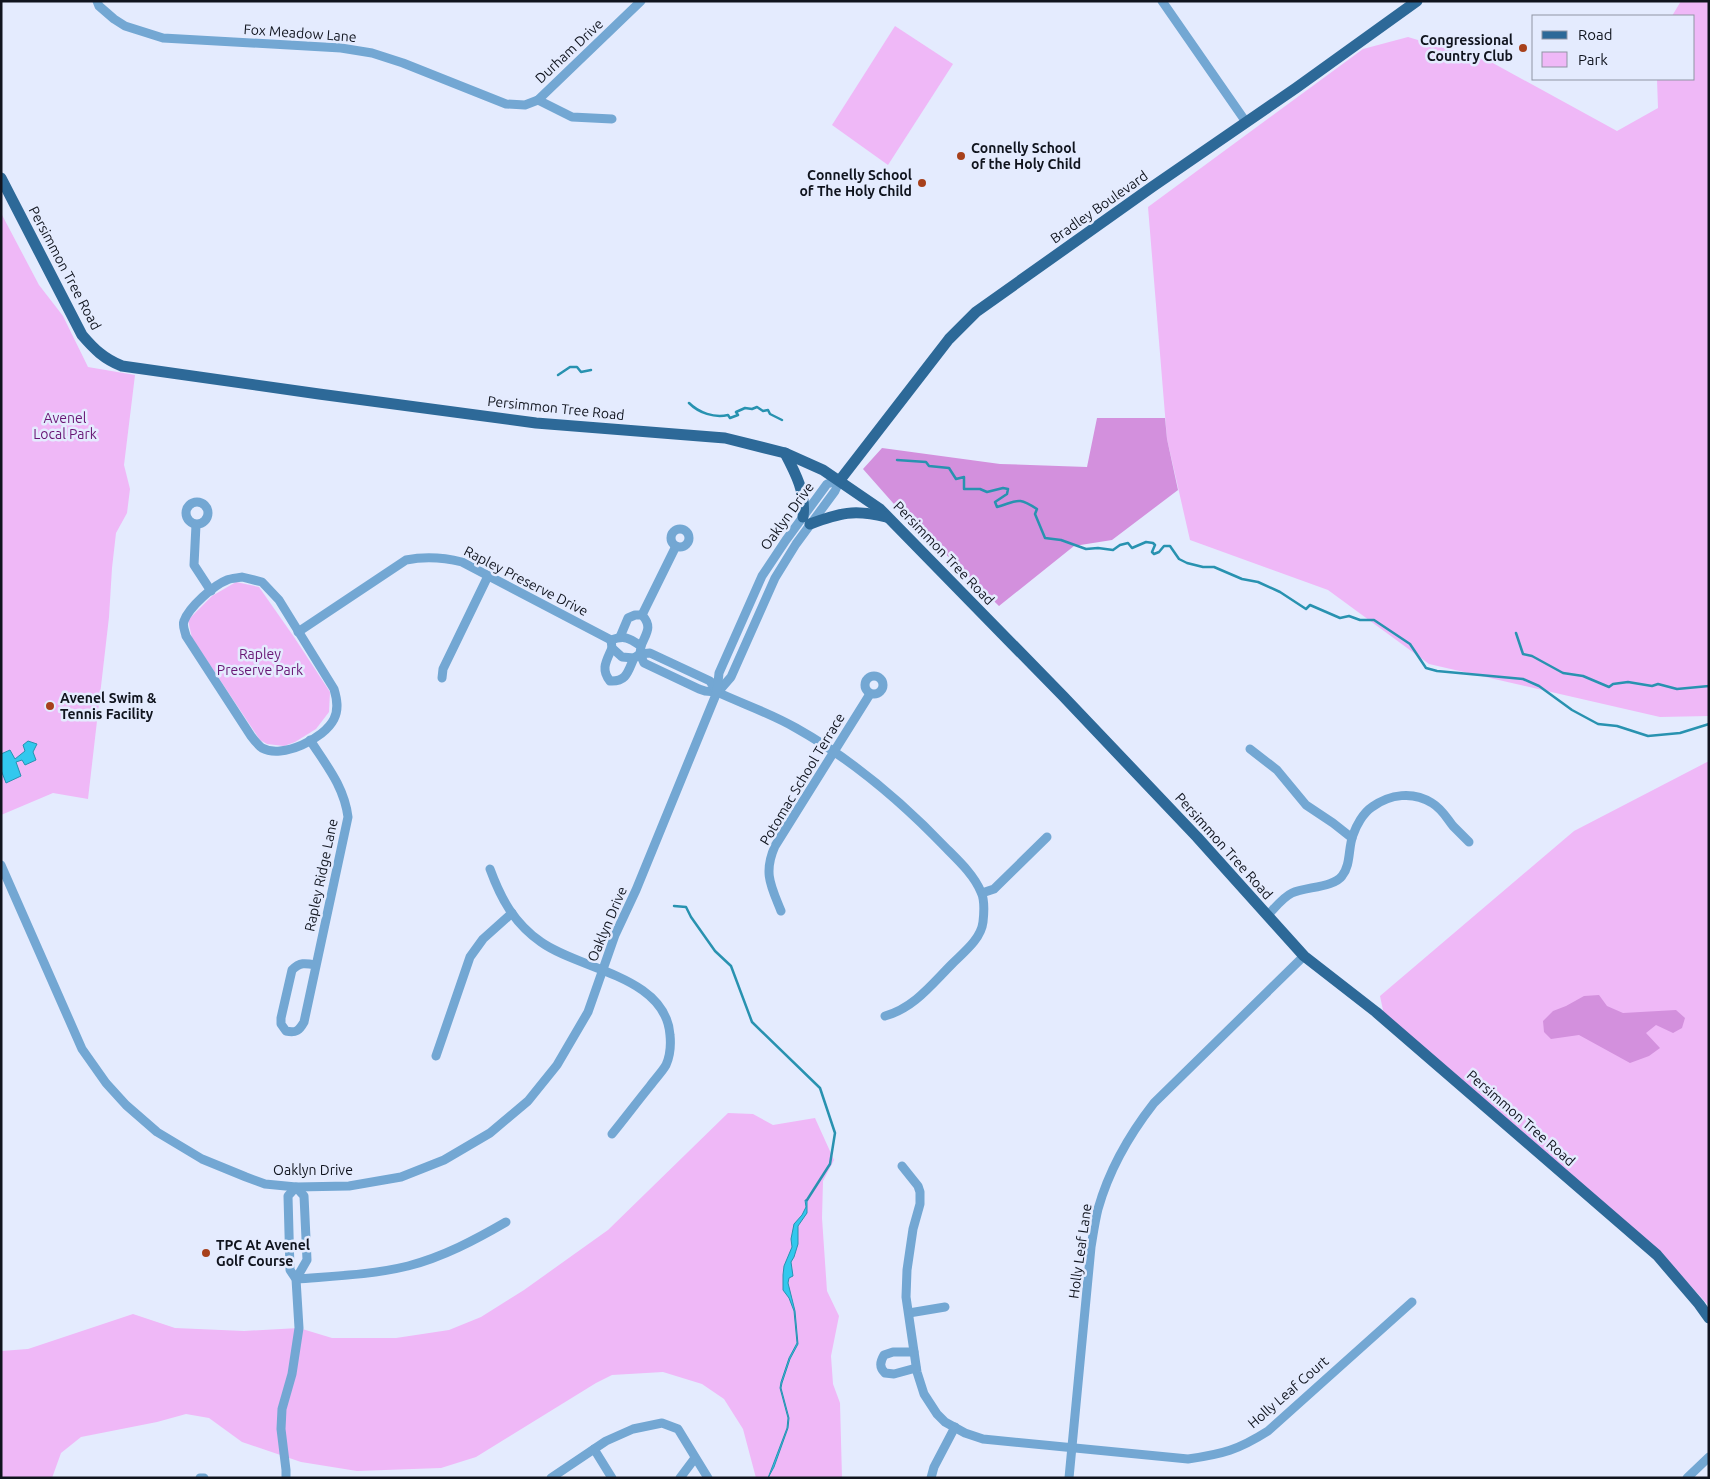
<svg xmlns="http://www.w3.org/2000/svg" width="1710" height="1479" font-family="Ubuntu,sans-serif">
<rect width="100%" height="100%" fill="#e4ebfe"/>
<!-- green -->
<g fill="#efb8f7">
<path d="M 1681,1 L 1709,1 L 1709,716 L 1660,717 L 1429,664 L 1328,590 L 1190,540 L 1167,439 L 1148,207 L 1363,49 L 1408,37 L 1491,62 L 1617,131 L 1658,108 L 1657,79 L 1694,79 L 1694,16 L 1672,16 Z"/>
<path d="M 895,26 L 953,64 L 888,165 L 832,125 Z"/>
<path d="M 1,213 L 39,285 L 63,316 L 88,367 L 135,375 L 124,465 L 130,489 L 127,513 L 116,533 L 112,568 L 109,617 L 88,799 L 53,793 L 1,815 Z"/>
<path d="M 236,582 L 259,587 L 294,637 L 330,692 L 329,712 L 316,729 L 295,742 L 284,746 L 267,744 L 260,740 L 192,638 L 188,620 L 212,596 Z"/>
<path d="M 1709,761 L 1709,1306 L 1658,1250 L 1384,1015 L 1380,996 L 1574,831 Z"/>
<path d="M 728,1113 L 753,1114 L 773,1125 L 815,1118 L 834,1160 L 823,1181 L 822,1218 L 827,1291 L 839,1316 L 831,1356 L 833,1384 L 840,1403 L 842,1478 L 756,1478 L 743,1429 L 724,1399 L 702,1384 L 663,1372 L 612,1375 L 596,1383 L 476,1457 L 441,1468 L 357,1471 L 301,1462 L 242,1442 L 209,1418 L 186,1414 L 157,1422 L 81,1437 L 61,1453 L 52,1478 L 1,1478 L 1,1351 L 28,1349 L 133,1314 L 175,1328 L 244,1331 L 299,1328 L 332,1338 L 396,1338 L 449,1330 L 481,1317 L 524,1290 L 608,1230 Z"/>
</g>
<!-- forest -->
<g fill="#d390dd">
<path d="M 1097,418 L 1165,418 L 1167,439 L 1178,490 L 1112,540 L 1074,546 L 999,606 L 893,503 L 863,469 L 882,448 L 1000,464 L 1087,467 Z"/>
<path d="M 1599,995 L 1607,1006 L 1623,1013 L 1676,1010 L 1685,1018 L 1682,1028 L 1673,1033 L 1656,1025 L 1646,1033 L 1660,1048 L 1649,1056 L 1630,1063 L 1579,1035 L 1551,1039 L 1544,1032 L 1543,1021 L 1553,1011 L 1566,1006 L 1584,996 Z"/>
</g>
<!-- water -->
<g fill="#32c8ee" stroke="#2892b0">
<path d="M 28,741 L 37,744 L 33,752 L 36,760 L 25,765 L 22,760 L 16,762 L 21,776 L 6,783 L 1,770 L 1,754 L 10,750 L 15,759 L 25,751 L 23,745 Z"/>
<path d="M 805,1200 L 807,1200 L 807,1213 L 798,1226 L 798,1244 L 794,1257 L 791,1262 L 793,1276 L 789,1278 L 788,1283 L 795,1311 L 798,1344 L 790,1359 L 782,1383 L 781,1388 L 789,1418 L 788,1428 L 774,1467 L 768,1478 L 787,1428 L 788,1418 L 780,1388 L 781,1382 L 789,1358 L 797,1343 L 794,1311 L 789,1298 L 783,1290 L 783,1275 L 784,1266 L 792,1247 L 791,1239 L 794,1224 L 802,1215 L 806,1207 Z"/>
</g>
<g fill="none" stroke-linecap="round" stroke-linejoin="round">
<!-- stream -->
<g stroke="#2892b0" stroke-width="2.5">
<path d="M 558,375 L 570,367 L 577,367 L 581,372 L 591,370"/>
<path d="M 689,403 C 699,413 714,418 728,415 L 730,418 L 738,415 L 736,412 L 745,408 L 752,409 L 757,407 L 763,411 L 768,410 L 770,414 L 782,420"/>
<path d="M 897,460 L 926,462 L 929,466 L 949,468 L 956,479 L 964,477 L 964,489 L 980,489 L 987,492 L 1003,488 L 1008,489 L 1007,494 L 995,502 L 997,507 C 1018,501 1017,496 1037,509 L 1035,514 L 1045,538 L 1061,540 L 1086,549 L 1098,548 L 1113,550 L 1120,545 L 1128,543 L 1132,548 L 1146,542 L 1153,543 L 1155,545 L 1152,552 L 1154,554 L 1159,552 L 1164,546 L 1170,546 L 1179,559 L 1187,563 L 1203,567 L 1214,567 L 1242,579 L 1258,582 L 1280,592 L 1306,609 L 1310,605 L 1340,618 L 1349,616 L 1360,620 L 1374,620 L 1410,644 L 1426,668 L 1437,671 L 1523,679 L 1539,686 L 1572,710 L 1598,724 L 1617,726 L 1648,736 L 1680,733 L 1709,724"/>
<path d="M 1516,633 L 1523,654 L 1532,656 L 1563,673 L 1583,676 L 1609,687 L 1613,684 L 1628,682 L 1652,686 L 1658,684 L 1677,689 L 1709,686"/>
<path d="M 674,906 L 686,907 L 691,917 L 715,951 L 731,966 L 752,1022 L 820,1088 L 835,1133 L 830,1164 L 807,1200"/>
</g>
<!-- minor -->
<g stroke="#73a7d3" stroke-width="9">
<path d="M 97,1 L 99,6 L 114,19 L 125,26 L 163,38 L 341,48 L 372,53 L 403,63 L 506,104 L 525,105 L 538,100 L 572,117 L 612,119"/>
<path d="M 1162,1 L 1246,122"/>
<path d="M 538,100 L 641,1"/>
<circle cx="197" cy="513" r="11"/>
<path d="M 196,525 L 194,565 L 211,591"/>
<circle cx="680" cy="538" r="9"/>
<path d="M 242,577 L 262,582 L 279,600 L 334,689 C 337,699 339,709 334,719 C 324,739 282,759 262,748 C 258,745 254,740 251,736 L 186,636 C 185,631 182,626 184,621 C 189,607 214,585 227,580 C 231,578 238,578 242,577 Z"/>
<path d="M 642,615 L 676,546"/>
<path d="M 298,632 L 406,560 C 426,556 442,557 462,562 L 611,640 C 625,635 629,638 641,646 L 640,654 L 644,663 L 699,689 L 705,691 L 717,692 C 743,704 772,714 796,728 C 853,760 901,801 946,848 C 959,861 974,875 981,892 C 985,900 984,913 983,922 C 981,939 964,952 952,964 C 932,984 914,1008 885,1016"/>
<path d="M 620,637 L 628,618 L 635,615 L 642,615 C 653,627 646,633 641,646"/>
<path d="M 611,640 L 612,648 L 622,657 L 634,658 L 640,654 L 650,653 L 710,681 L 717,692"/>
<path d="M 612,648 C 607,660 600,669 610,681 C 627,682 628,671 634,658"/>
<circle cx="874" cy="685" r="9"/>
<path d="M 442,678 L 443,669 L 488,576"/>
<path d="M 718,692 L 731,677 L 775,578 L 796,544 L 835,491 L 840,480"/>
<path d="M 310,740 C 326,765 344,786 348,817 L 304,1022 C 299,1031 296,1033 286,1031 L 281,1024 L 281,1018 L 292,970 C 300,962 305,963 316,965"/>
<path d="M 1250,749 L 1277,770 L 1306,805 L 1333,823 L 1352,838"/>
<path d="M 1,865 L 82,1049 L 106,1083 L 126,1105 L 157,1132 L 202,1159 L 246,1177 L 265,1184 L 296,1187 L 349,1186 L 401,1177 L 444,1160 L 490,1133 L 528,1101 L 557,1065 L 588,1012 L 615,935 L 636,890 L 717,692 L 719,673 L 762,576 L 786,540 L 827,484 L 840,480"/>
<path d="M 490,869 C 501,899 514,923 541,942 C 580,970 666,976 670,1035 C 671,1045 670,1056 666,1065 C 662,1072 655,1079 650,1086 C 637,1102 625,1118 612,1134"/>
<path d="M 982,893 L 994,889 L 1047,837"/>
<path d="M 781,911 C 771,886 763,873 775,846 L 870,694"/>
<path d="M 1267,916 C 1274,909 1283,897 1292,893 C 1306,887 1334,887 1342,876 C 1351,865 1348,848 1353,835 C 1356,826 1363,813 1372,807 C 1390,794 1413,791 1432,803 C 1442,809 1446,817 1453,826 C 1458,831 1464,837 1469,842"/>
<path d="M 436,1056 L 470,957 L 483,939 L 512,913"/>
<path d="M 902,1166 L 918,1186 L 920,1192 L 920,1204 L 913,1229 L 907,1270 L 906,1297 L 917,1372 L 924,1394 L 937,1414 L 945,1422 L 965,1433 L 983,1439 L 1188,1459 C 1223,1454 1238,1450 1268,1431 L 1412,1302"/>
<path d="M 296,1279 C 334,1276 371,1275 408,1266 C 443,1257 475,1240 506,1222"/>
<path d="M 909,1313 L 945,1307"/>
<path d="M 914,1352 L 893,1352 L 884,1355 C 880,1362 879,1367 885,1373 L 894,1374 L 916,1368"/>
<path d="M 594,1449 L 612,1478"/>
<path d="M 200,1478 L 204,1478"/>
<path d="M 286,1478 L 286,1470 L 281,1429 L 282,1409 L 292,1374 L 299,1328 L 296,1279 L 290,1270 L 288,1196 L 296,1187 L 304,1196 L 307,1260 L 296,1279"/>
<path d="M 551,1478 L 606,1441 L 633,1429 L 662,1423 L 678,1429 L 708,1478"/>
<path d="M 680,1478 L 695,1458"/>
<path d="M 931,1478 L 934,1467 L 955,1427"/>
<path d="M 1069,1478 L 1091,1247 C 1093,1235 1095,1221 1098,1209 C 1109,1170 1129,1135 1154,1103 L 1304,956"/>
<path d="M 1687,1478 L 1709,1457"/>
</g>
<!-- major -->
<g stroke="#2d6998" stroke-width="11">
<path d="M 1,178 L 82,335 C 94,349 104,359 122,366 L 319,394 L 536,423 L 725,438 L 785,453 L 823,470 L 880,509 L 1063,696 L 1197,837 L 1304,956 L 1376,1012 L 1657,1255 L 1699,1304 L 1709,1318"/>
<path d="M 785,453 C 796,474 806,493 803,517"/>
<path d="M 840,480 L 949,339 L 976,312 L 1152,187 L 1296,88 L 1417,1"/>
<path d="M 810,524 C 840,513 854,509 886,517"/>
</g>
</g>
<!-- markers -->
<g fill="#a7401b" stroke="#e4ebfe" stroke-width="2">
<circle cx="1523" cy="48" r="5"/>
<circle cx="961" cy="156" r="5"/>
<circle cx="922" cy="183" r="5"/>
<circle cx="50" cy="706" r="5"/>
<circle cx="206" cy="1253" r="5"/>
</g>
<g text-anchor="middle" stroke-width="5" stroke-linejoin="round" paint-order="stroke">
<!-- street labels -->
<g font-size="14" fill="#10141e" stroke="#e4ebfe">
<text transform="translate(300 33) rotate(4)" y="5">Fox Meadow Lane</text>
<text transform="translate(569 51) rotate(-43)" y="5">Durham Drive</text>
<text transform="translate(1099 207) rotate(-35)" y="5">Bradley Boulevard</text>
<text transform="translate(65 268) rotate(62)" y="5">Persimmon Tree Road</text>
<text transform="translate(556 408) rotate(6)" y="5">Persimmon Tree Road</text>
<text transform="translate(787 516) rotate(-54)" y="5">Oaklyn Drive</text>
<text transform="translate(944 553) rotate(46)" y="5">Persimmon Tree Road</text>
<text transform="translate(526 581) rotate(27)" y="5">Rapley Preserve Drive</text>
<text transform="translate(802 779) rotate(-59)" y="5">Potomac School Terrace</text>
<text transform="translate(1224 846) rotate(48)" y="5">Persimmon Tree Road</text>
<text transform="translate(321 875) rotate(-78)" y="5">Rapley Ridge Lane</text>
<text transform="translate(607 924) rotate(-67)" y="5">Oaklyn Drive</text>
<text transform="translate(1521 1118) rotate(41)" y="5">Persimmon Tree Road</text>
<text x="313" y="1175">Oaklyn Drive</text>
<text transform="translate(1080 1251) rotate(-82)" y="5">Holly Leaf Lane</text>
<text transform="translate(1288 1392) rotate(-41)" y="5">Holly Leaf Court</text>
</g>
<!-- poi labels -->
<g font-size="14" font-weight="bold" fill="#10141e" stroke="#e4ebfe" text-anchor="start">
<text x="1513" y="45" text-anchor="end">Congressional<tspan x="1513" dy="16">Country Club</tspan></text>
<text x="971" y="153">Connelly School<tspan x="971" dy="16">of the Holy Child</tspan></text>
<text x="912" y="180" text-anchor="end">Connelly School<tspan x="912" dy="16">of The Holy Child</tspan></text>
<text x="60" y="703">Avenel Swim &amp;<tspan x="60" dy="16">Tennis Facility</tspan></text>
<text x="216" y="1250">TPC At Avenel<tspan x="216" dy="16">Golf Course</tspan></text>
</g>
<!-- park labels -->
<g font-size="14" fill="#681674" stroke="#e4ebfe">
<text x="65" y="423">Avenel<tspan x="65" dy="16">Local Park</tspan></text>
<text x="260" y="659">Rapley<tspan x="260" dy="16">Preserve Park</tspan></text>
</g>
</g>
<!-- border -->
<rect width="1710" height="1479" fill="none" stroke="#10141e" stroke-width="5"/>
<!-- legend -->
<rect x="1532" y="15" width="162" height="65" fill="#e4ebfe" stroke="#8f95a4"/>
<rect x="1542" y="31" width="25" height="8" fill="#2d6998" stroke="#8f95a4"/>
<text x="1578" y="40" font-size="15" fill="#10141e">Road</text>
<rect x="1542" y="52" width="25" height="15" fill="#efb8f7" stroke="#8f95a4"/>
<text x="1578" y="65" font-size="15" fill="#10141e">Park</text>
</svg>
